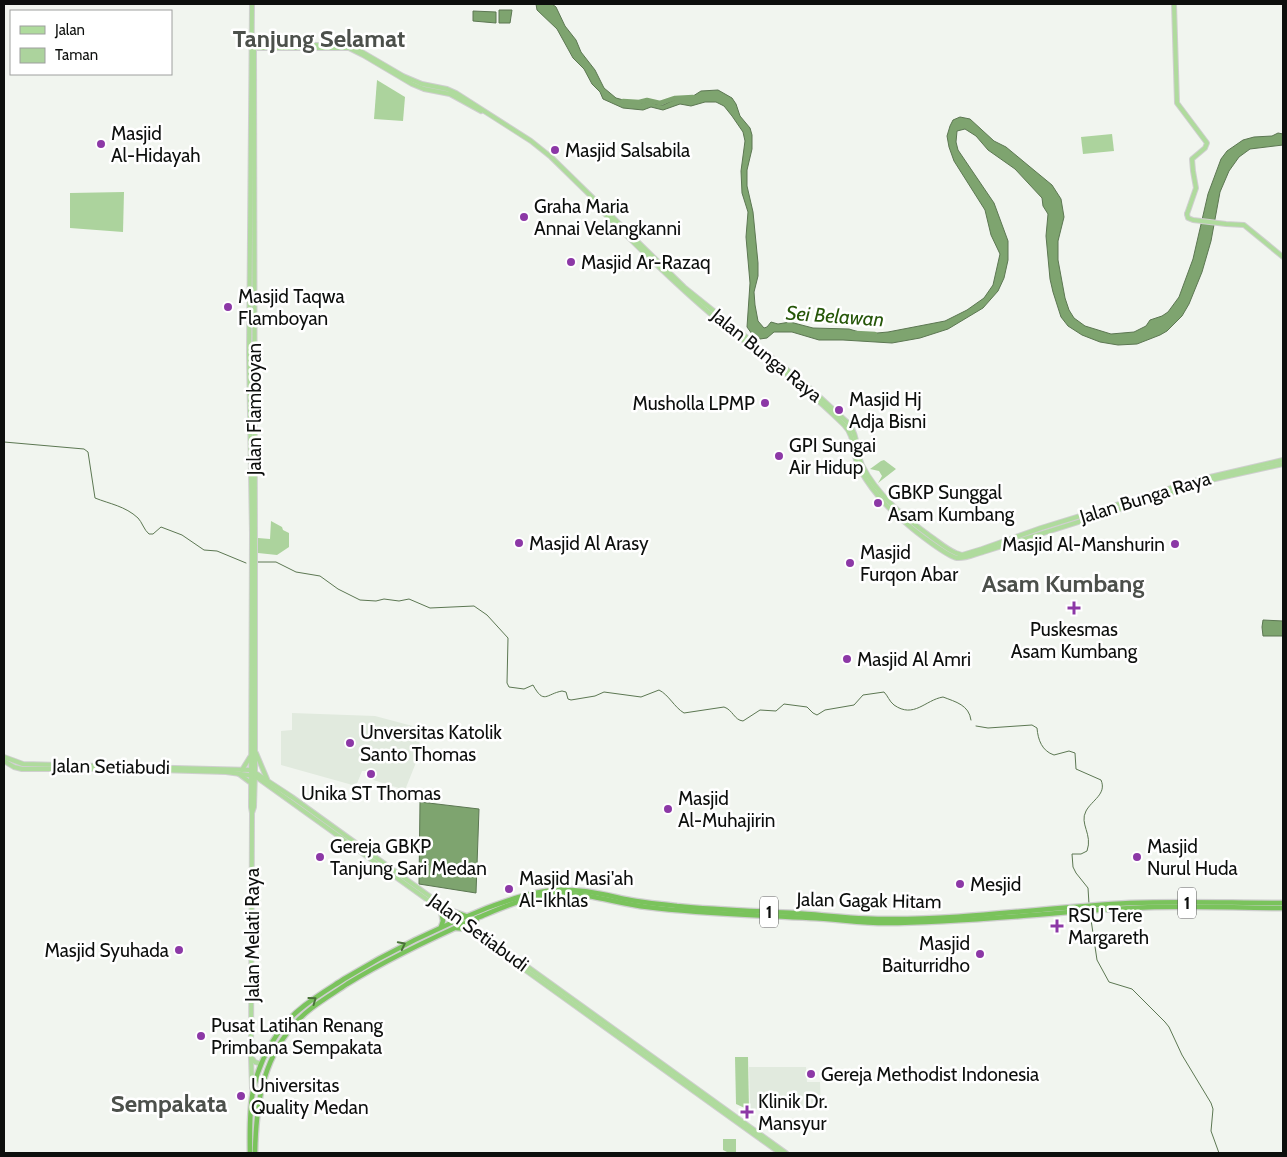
<svg xmlns="http://www.w3.org/2000/svg" width="1287" height="1157" font-family="Cabin,sans-serif">
<rect width="100%" height="100%" fill="#f1f5ef"/>
<!-- built -->
<g fill="#e1eade">
<path d="M 292,713 L 375,716 L 420,728 L 419,755 L 405,790 L 367,778 L 367,771 L 362,771 L 356,786 L 281,765 L 281,731 L 292,730 Z"/>
<path d="M 749,1067 L 806,1067 L 807,1082 L 820,1082 L 821,1108 L 751,1109 L 750,1108 Z"/>
</g>
<!-- green -->
<g fill="#acd39d">
<path d="M 377,80 L 405,97 L 403,121 L 374,119 Z"/>
<path d="M 1112,134 L 1114,151 L 1083,154 L 1081,137 Z"/>
<path d="M 124,192 L 123,232 L 70,228 L 70,193 Z"/>
<path d="M 884,460 L 896,469 L 878,483 L 882,476 L 879,471 L 870,469 L 881,461 Z"/>
<path d="M 271,521 L 282,527 L 283,530 L 289,533 L 289,547 L 277,555 L 258,553 L 258,538 L 270,539 Z"/>
<path d="M 735,1057 L 748,1057 L 749,1110 L 736,1104 Z"/>
<path d="M 723,1139 L 736,1139 L 736,1153 L 729,1153 L 723,1150 Z"/>
</g>
<!-- water -->
<g fill="#7ea46f" stroke="#5c7752">
<path d="M 536,4 L 552,4 L 556,7 L 565,26 L 576,40 L 581,52 L 595,70 L 604,88 L 616,98 L 631,102 L 641,103 L 648,101 L 656,104 L 663,105 L 676,99 L 690,98 L 701,91 L 718,90 L 732,98 L 736,104 L 740,116 L 750,128 L 752,135 L 752,149 L 747,170 L 747,186 L 753,212 L 758,263 L 758,276 L 754,292 L 755,305 L 758,321 L 764,328 L 767,327 L 771,322 L 778,324 L 790,322 L 813,328 L 849,329 L 866,334 L 888,332 L 945,321 L 967,310 L 984,298 L 993,285 L 1000,254 L 991,235 L 985,210 L 954,161 L 949,147 L 947,136 L 950,126 L 953,120 L 960,117 L 970,119 L 994,141 L 1006,147 L 1035,171 L 1052,185 L 1061,199 L 1064,217 L 1058,241 L 1058,260 L 1065,298 L 1069,310 L 1074,318 L 1085,326 L 1111,334 L 1134,332 L 1146,326 L 1150,320 L 1162,316 L 1168,312 L 1179,297 L 1193,259 L 1208,194 L 1221,159 L 1227,151 L 1243,140 L 1254,137 L 1272,136 L 1278,133 L 1283,134 L 1283,145 L 1250,149 L 1239,157 L 1229,171 L 1220,192 L 1211,241 L 1202,272 L 1189,304 L 1182,316 L 1167,331 L 1160,335 L 1137,344 L 1118,345 L 1100,342 L 1082,335 L 1068,326 L 1061,317 L 1053,292 L 1050,279 L 1046,236 L 1048,214 L 1043,206 L 1042,198 L 1015,169 L 988,150 L 976,136 L 965,129 L 957,131 L 956,142 L 958,150 L 994,203 L 1008,241 L 1008,260 L 1004,278 L 998,291 L 983,308 L 948,329 L 920,338 L 892,343 L 843,340 L 819,340 L 792,332 L 774,332 L 767,338 L 760,339 L 752,334 L 747,327 L 750,283 L 746,237 L 748,212 L 742,193 L 741,171 L 745,141 L 743,132 L 732,116 L 724,106 L 716,102 L 705,102 L 691,106 L 680,104 L 663,110 L 651,107 L 643,110 L 623,108 L 603,99 L 600,92 L 592,84 L 584,69 L 573,58 L 557,29 L 537,10 Z"/>
<path d="M 499,10 L 512,10 L 510,23 L 499,23 Z"/>
<path d="M 473,11 L 496,12 L 496,23 L 473,21 Z"/>
<path d="M 1263,620 L 1283,621 L 1283,636 L 1263,636 L 1262,627 Z"/>
<path d="M 420,802 L 479,809 L 476,893 L 419,884 Z"/>
</g>
<g fill="none" stroke-linecap="round" stroke-linejoin="round">
<!-- stream -->
<g stroke="#5c7752" stroke-width="1">
<path d="M 4,442 L 84,449 L 88,452 L 95,498 C 110,504 125,506 138,518 C 142,522 144,530 149,534 L 153,534 L 161,527 L 182,535 L 204,550 L 217,551 L 246,563"/>
<path d="M 257,562 L 276,562 L 296,572 L 320,576 L 338,589 L 360,600 L 376,601 L 384,599 L 399,601 L 409,599 L 430,608 L 474,606 L 487,615 L 508,638 L 507,683 L 509,687 L 524,689 L 533,685 C 544,705 546,694 562,691 L 566,692 L 568,699 L 571,700 L 595,696 L 604,692 L 641,697 L 659,690 C 669,695 674,707 684,713 L 724,707 C 733,710 734,720 743,721 L 760,710 L 776,711 L 784,704 L 807,707 L 813,713 L 817,715 L 825,710 L 854,705 L 863,695 L 884,692 C 888,696 889,701 894,705 C 914,719 925,700 943,697 C 956,702 969,705 971,720"/>
<path d="M 976,726 L 988,728 L 1032,725 L 1037,728 C 1038,740 1042,751 1054,755 L 1069,751 L 1075,753 L 1076,769 L 1101,780 C 1107,794 1092,800 1086,811 C 1079,824 1093,834 1087,851 L 1081,854 L 1072,854 L 1073,867 L 1076,873 L 1088,888 L 1089,904"/>
<path d="M 1090,913 L 1097,960 L 1109,982 L 1132,989 L 1165,1022 L 1169,1027 L 1182,1055 L 1211,1103 L 1213,1109 L 1211,1131 L 1219,1153"/>
</g>
<!-- river -->
<g stroke="#7ea46f" stroke-width="4.5">
<path d="M 623,101 L 639,102 L 647,100 L 660,103 L 675,98 L 693,97"/>
<path d="M 856,333 L 875,334"/>
</g>
<!-- major casing -->
<g stroke="#cfcfcf" stroke-width="6">
<g id="major">
<path d="M 1174,4 L 1177,103 L 1207,143 L 1205,148 L 1192,159 L 1193,171 L 1196,188 L 1187,214"/>
<path d="M 251,45 L 350,45 L 403,76 L 422,84 L 447,89 L 456,93 L 531,141 L 551,157 L 684,287 L 811,389 L 847,422 C 859,434 855,450 862,465 C 877,495 904,517 930,536 C 939,542 946,549 956,553 L 962,555 L 982,549 L 1041,528 L 1197,480 L 1283,460"/>
<path d="M 251,48 L 349,48 L 363,55 L 412,84 L 424,89 L 450,94 L 481,111"/>
<path d="M 598,207 C 635,244 673,282 713,316 C 757,352 804,385 844,425 C 855,436 852,450 857,463 C 867,486 888,509 907,524 C 916,532 947,556 957,558 C 965,559 975,554 983,552 L 1215,479 L 1283,464"/>
<path d="M 1187,214 L 1188,218 L 1193,220 L 1226,224 L 1244,225 L 1283,257"/>
<path d="M 256,753 L 267,779"/>
<path d="M 4,757 L 23,764 L 251,770 L 292,797 L 786,1153"/>
<path d="M 4,761 L 14,767 L 22,769 L 125,769 L 226,772 L 255,776 L 780,1153"/>
<path d="M 242,770 L 250,757"/>
<path d="M 239,774 L 251,783"/>
<path d="M 252,813 L 254,807 L 255,772 L 255,568 L 254,48"/>
<path d="M 251,1057 L 255,1062 L 261,1064"/>
<path d="M 252,1088 L 251,1057 L 252,813 L 251,807 L 252,533 L 249,354 L 252,4"/>
</g>
</g>
<!-- highway casing -->
<g stroke="#cfcfcf" stroke-width="7">
<g id="highway">
<path d="M 449,910 L 466,916"/>
<path d="M 441,927 L 443,921 L 441,910"/>
<path d="M 456,928 L 468,929"/>
<path d="M 475,930 L 475,924 L 477,918"/>
<path d="M 250,1153 C 249,1103 250,1073 280,1030 C 296,1008 321,994 344,979 C 390,951 436,928 487,908 C 509,900 531,892 554,890 C 580,888 605,895 630,900 C 645,903 661,904 677,906 C 716,910 755,911 795,913 C 824,915 854,919 883,919 C 965,920 1048,907 1130,903 C 1181,901 1232,903 1283,903"/>
<path d="M 255,1153 C 256,1108 261,1063 292,1027 C 306,1009 328,997 347,984 C 389,958 432,938 477,918 C 504,907 531,894 561,894 C 590,893 618,904 647,907 C 701,914 756,915 810,918 C 836,919 861,923 886,923 C 968,923 1050,912 1131,908 C 1182,905 1233,908 1283,908"/>
</g>
</g>
<!-- major -->
<use href="#major" stroke="#afdb9d" stroke-width="4"/>
<!-- highway -->
<use href="#highway" stroke="#7ac35c" stroke-width="4.5"/>
</g>
<!-- one-way arrows -->
<defs><path id="oneway-chevron" d="M-2-3.5L2.5 0L-2 3.5" fill="none" stroke-width="1.6" stroke-linecap="round" stroke-linejoin="round" transform="scale(1.25)"/></defs>
<g stroke="#497238">
<use href="#oneway-chevron" transform="translate(402 945) rotate(-27)"/>
<use href="#oneway-chevron" transform="translate(313 1000) rotate(-36)"/>
</g>
<!-- markers -->
<g fill="#8c38a6" stroke="#fff" stroke-width="2">
<circle cx="101" cy="144" r="5"/>
<circle cx="555" cy="150" r="5"/>
<circle cx="524" cy="217" r="5"/>
<circle cx="571" cy="262" r="5"/>
<circle cx="228" cy="307" r="5"/>
<circle cx="765" cy="403" r="5"/>
<circle cx="839" cy="410" r="5"/>
<circle cx="779" cy="456" r="5"/>
<circle cx="878" cy="503" r="5"/>
<circle cx="519" cy="543" r="5"/>
<circle cx="1175" cy="544" r="5"/>
<circle cx="850" cy="563" r="5"/>
<path d="M1071.5 600.5h5v5h5v5h-5v5h-5v-5h-5v-5h5z"/>
<circle cx="847" cy="659" r="5"/>
<circle cx="350" cy="743" r="5"/>
<circle cx="371" cy="774" r="5"/>
<circle cx="668" cy="809" r="5"/>
<circle cx="320" cy="857" r="5"/>
<circle cx="1137" cy="857" r="5"/>
<circle cx="960" cy="884" r="5"/>
<circle cx="509" cy="889" r="5"/>
<path d="M1054.5 918.5h5v5h5v5h-5v5h-5v-5h-5v-5h5z"/>
<circle cx="179" cy="950" r="5"/>
<circle cx="980" cy="954" r="5"/>
<circle cx="201" cy="1036" r="5"/>
<circle cx="811" cy="1074" r="5"/>
<circle cx="241" cy="1096" r="5"/>
<path d="M744.5 1104.5h5v5h5v5h-5v5h-5v-5h-5v-5h5z"/>
</g>
<g text-anchor="middle" stroke-width="5" stroke-linejoin="round" paint-order="stroke">
<!-- shield labels -->
<g fill="#fff" stroke="#565756" stroke-width="1">
<rect x="1178" y="887.5" width="18" height="31" rx="4"/>
<rect x="760" y="896.5" width="18" height="31" rx="4"/>
</g>
<g font-size="18" font-weight="bold" fill="#0d0f0d">
<text x="1187" y="909">1</text>
<text x="769" y="918">1</text>
</g>
<!-- poi labels -->
<g font-size="19" fill="#0d0f0d" stroke="#fff" text-anchor="start">
<text x="111" y="140">Masjid<tspan x="111" dy="22">Al-Hidayah</tspan></text>
<text x="565" y="157">Masjid Salsabila</text>
<text x="534" y="213">Graha Maria<tspan x="534" dy="22">Annai Velangkanni</tspan></text>
<text x="581" y="269">Masjid Ar-Razaq</text>
<text x="238" y="303">Masjid Taqwa<tspan x="238" dy="22">Flamboyan</tspan></text>
<text x="849" y="406">Masjid Hj<tspan x="849" dy="22">Adja Bisni</tspan></text>
<text x="755" y="410" text-anchor="end">Musholla LPMP</text>
<text x="789" y="452">GPI Sungai<tspan x="789" dy="22">Air Hidup</tspan></text>
<text x="888" y="499">GBKP Sunggal<tspan x="888" dy="22">Asam Kumbang</tspan></text>
<text x="529" y="550">Masjid Al Arasy</text>
<text x="1165" y="551" text-anchor="end">Masjid Al-Manshurin</text>
<text x="860" y="559">Masjid<tspan x="860" dy="22">Furqon Abar</tspan></text>
<text x="1074" y="636" text-anchor="middle">Puskesmas<tspan x="1074" dy="22">Asam Kumbang</tspan></text>
<text x="857" y="666">Masjid Al Amri</text>
<text x="360" y="739">Unversitas Katolik<tspan x="360" dy="22">Santo Thomas</tspan></text>
<text x="371" y="800" text-anchor="middle">Unika ST Thomas</text>
<text x="678" y="805">Masjid<tspan x="678" dy="22">Al-Muhajirin</tspan></text>
<text x="330" y="853">Gereja GBKP<tspan x="330" dy="22">Tanjung Sari Medan</tspan></text>
<text x="1147" y="853">Masjid<tspan x="1147" dy="22">Nurul Huda</tspan></text>
<text x="519" y="885">Masjid Masi'ah<tspan x="519" dy="22">Al-Ikhlas</tspan></text>
<text x="970" y="891">Mesjid</text>
<text x="1068" y="922">RSU Tere<tspan x="1068" dy="22">Margareth</tspan></text>
<text x="970" y="950" text-anchor="end">Masjid<tspan x="970" dy="22">Baiturridho</tspan></text>
<text x="169" y="957" text-anchor="end">Masjid Syuhada</text>
<text x="211" y="1032">Pusat Latihan Renang<tspan x="211" dy="22">Primbana Sempakata</tspan></text>
<text x="821" y="1081">Gereja Methodist Indonesia</text>
<text x="251" y="1092">Universitas<tspan x="251" dy="22">Quality Medan</tspan></text>
<text x="758" y="1108">Klinik Dr.<tspan x="758" dy="22">Mansyur</tspan></text>
</g>
<!-- street labels -->
<g font-size="19" fill="#0d0f0d" stroke="#fff">
<text transform="translate(767 355) rotate(39)" y="7">Jalan Bunga Raya</text>
<text transform="translate(254 409) rotate(-90)" y="7">Jalan Flamboyan</text>
<text transform="translate(1145 497) rotate(-17)" y="7">Jalan Bunga Raya</text>
<text transform="translate(111 766) rotate(1)" y="7">Jalan Setiabudi</text>
<text transform="translate(869 900) rotate(1)" y="7">Jalan Gagak Hitam</text>
<text transform="translate(479 932) rotate(36)" y="7">Jalan Setiabudi</text>
<text transform="translate(252 935) rotate(-90)" y="7">Jalan Melati Raya</text>
</g>
<!-- water labels -->
<g font-size="20" font-style="italic" fill="#255608" stroke="#fff">
<text transform="translate(835 316) rotate(4)" y="7">Sei Belawan</text>
</g>
<!-- district labels -->
<g font-size="24" font-weight="bold" fill="#4c504b" stroke="#fff">
<text x="319" y="47">Tanjung Selamat</text>
<text x="1063" y="592">Asam Kumbang</text>
<text x="169" y="1112">Sempakata</text>
</g>
</g>
<!-- border -->
<rect width="1287" height="1157" fill="none" stroke="#0d0f0d" stroke-width="10"/>
<!-- legend -->
<rect x="10" y="10" width="162" height="65" fill="#ffffff" stroke="#9e9f9e"/>
<rect x="20" y="26" width="25" height="8" fill="#afdb9d" stroke="#9e9f9e"/>
<text x="55" y="35" font-size="15" fill="#0d0f0d">Jalan</text>
<rect x="20" y="48" width="25" height="15" fill="#acd39d" stroke="#9e9f9e"/>
<text x="55" y="60" font-size="15" fill="#0d0f0d">Taman</text>
</svg>
